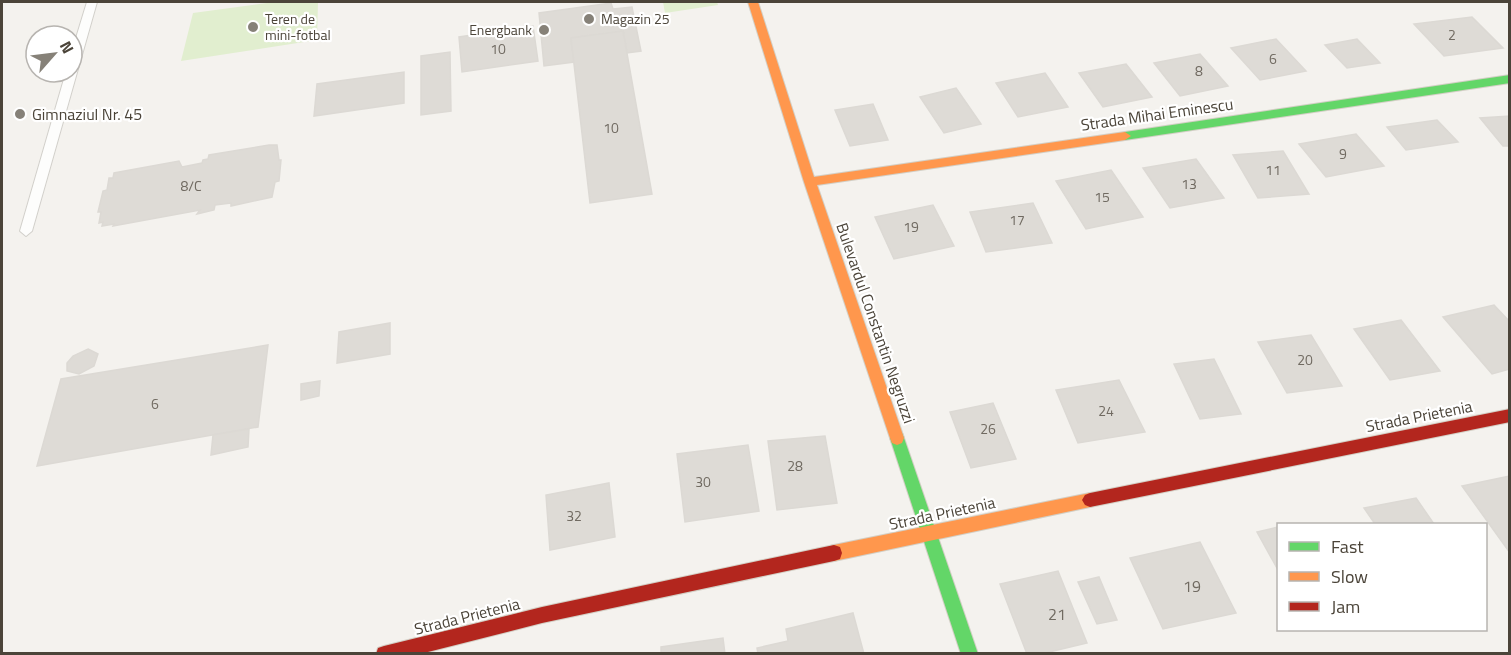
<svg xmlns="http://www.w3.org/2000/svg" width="1511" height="655" font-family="'Titillium Web',sans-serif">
<rect width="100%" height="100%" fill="#f4f2ee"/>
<!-- green -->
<g fill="#e1eecf">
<path d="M 274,2 L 318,2 L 317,40 L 181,61 L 193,13 Z"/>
<path d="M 663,2 L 717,2 L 718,5 L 665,13 Z"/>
</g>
<!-- building -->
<g fill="#dedbd6" stroke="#dcd9d4" stroke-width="1.5">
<path d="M 611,3 L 613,9 L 632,7 L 641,51 L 627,53 L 623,31 L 571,38 L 574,62 L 544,66 L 539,13 Z"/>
<path d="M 1472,17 L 1503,48 L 1444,56 L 1414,24 Z"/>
<path d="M 533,26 L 538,61 L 462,72 L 459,37 Z"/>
<path d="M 623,31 L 652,194 L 590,203 L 571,38 Z"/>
<path d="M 1276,39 L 1306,71 L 1260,80 L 1231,48 Z"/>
<path d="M 1357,39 L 1380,63 L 1347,68 L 1325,45 Z"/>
<path d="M 450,52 L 451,111 L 421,115 L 421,56 Z"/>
<path d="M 1200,54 L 1228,86 L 1180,96 L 1154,63 Z"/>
<path d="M 1126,64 L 1152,97 L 1103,107 L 1079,73 Z"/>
<path d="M 404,72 L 404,103 L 314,116 L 317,84 Z"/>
<path d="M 1045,73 L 1068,107 L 1018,117 L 996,83 Z"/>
<path d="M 956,88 L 981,124 L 944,133 L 920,97 Z"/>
<path d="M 873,104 L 888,140 L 850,146 L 835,110 Z"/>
<path d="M 1510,116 L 1510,146 L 1503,146 L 1480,118 Z"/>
<path d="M 1437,120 L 1458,142 L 1406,150 L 1387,127 Z"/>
<path d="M 1356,134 L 1384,166 L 1326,177 L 1299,144 Z"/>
<path d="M 269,145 L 277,145 L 279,160 L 281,160 L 279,181 L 275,182 L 272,197 L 231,206 L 231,203 L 215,205 L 214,210 L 197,214 L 200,210 L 113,226 L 114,224 L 102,226 L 103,222 L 99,223 L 101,212 L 98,212 L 103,191 L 107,190 L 109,178 L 113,178 L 114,173 L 179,161 L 182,167 L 202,163 L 203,160 L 208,159 L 209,155 Z"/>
<path d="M 1283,151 L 1309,194 L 1258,198 L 1233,155 Z"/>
<path d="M 1196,159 L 1224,198 L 1170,208 L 1143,168 Z"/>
<path d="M 1111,170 L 1143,217 L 1086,229 L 1056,181 Z"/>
<path d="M 1033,203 L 1052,243 L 986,252 L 970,212 Z"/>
<path d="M 933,205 L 954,246 L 894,259 L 875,217 Z"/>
<path d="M 1494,305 L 1510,322 L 1510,369 L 1492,374 L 1443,317 Z"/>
<path d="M 1401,320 L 1440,371 L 1390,380 L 1354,329 Z"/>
<path d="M 390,323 L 390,354 L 337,363 L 339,332 Z"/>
<path d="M 1311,335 L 1342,386 L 1287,393 L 1258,342 Z"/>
<path d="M 268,345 L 258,427 L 37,466 L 61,379 Z"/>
<path d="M 88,349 L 98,354 L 94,366 L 79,374 L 67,371 L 67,363 L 73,356 Z"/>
<path d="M 1214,359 L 1241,414 L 1200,419 L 1174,364 Z"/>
<path d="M 1119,380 L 1145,432 L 1078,443 L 1056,390 Z"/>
<path d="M 320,381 L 319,396 L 301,400 L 301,384 Z"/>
<path d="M 993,403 L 1016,459 L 971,468 L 950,412 Z"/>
<path d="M 249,429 L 248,447 L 211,455 L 213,435 Z"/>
<path d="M 825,436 L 837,503 L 777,510 L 768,441 Z"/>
<path d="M 748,445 L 759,511 L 685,522 L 677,454 Z"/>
<path d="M 1510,476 L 1510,553 L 1462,486 Z"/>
<path d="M 609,483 L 615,537 L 550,550 L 546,495 Z"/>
<path d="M 1416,498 L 1434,524 L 1375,524 L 1364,508 Z"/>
<path d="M 1278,527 L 1278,570 L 1257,532 Z"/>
<path d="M 1200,542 L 1236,613 L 1163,629 L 1130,558 Z"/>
<path d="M 1058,571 L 1087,643 L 1041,654 L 1027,654 L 1000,584 Z"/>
<path d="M 1099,577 L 1117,620 L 1097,624 L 1078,582 Z"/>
<path d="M 853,613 L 864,654 L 758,654 L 757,648 L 788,641 L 786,629 Z"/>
<path d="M 723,638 L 725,654 L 661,654 L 661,647 Z"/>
</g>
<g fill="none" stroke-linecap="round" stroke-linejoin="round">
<!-- lane casing -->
<g stroke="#d2d0cb" stroke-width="2">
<path id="lane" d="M 87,2 L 97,2 L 32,231 L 26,236 L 20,231 L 66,72 L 72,72 L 72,51 Z"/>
</g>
<!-- fast casing -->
<g stroke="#d3cfc5" stroke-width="2">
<g id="fast">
<path d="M 1510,75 L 1510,83 L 1125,140 L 1119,136 L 1125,132 Z"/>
<path d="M 897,431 L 902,433 L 904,438 L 978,654 L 961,654 L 890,438 L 892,433 Z"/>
</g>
</g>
<!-- slow casing -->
<g stroke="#d3cfc5" stroke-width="2">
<g id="slow">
<path d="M 748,2 L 758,2 L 814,177 L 1125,132 L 1131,136 L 1125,140 L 817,185 L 904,438 L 902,443 L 897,445 L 892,443 L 890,438 L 804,182 Z"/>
<path d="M 1090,493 L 1095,495 L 1098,500 L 1095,505 L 1090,507 L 834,561 L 828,559 L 826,553 L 828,547 L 834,545 Z"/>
</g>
</g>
<!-- jam casing -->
<g stroke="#d3cfc5" stroke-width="2">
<g id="jam">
<path d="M 1510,409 L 1510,422 L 1090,507 L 1085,505 L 1082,500 L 1085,495 L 1090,493 Z"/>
<path d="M 834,545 L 840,547 L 842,553 L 840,559 L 834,561 L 542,623 L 420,654 L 376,654 L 378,648 L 384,646 L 542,607 Z"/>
</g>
</g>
<!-- lane -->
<use href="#lane" fill="#fdfdfc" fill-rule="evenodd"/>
<!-- fast -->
<use href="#fast" fill="#63d668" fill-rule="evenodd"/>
<!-- slow -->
<use href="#slow" fill="#ff974d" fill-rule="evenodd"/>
<!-- jam -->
<use href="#jam" fill="#b3261e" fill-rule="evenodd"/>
</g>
<!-- markers -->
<g fill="#868178" stroke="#fff" stroke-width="2">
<circle cx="589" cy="19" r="6"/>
<circle cx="253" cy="27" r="6"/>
<circle cx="544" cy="30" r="6"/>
<circle cx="20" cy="114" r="6"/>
</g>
<g text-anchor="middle" stroke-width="4.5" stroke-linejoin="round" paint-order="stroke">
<!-- far-poi labels -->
<g font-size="14" fill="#4b4439" stroke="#fff" text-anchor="start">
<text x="265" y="24">Teren de<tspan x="265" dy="16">mini-fotbal</tspan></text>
<text x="601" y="24">Magazin 25</text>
<text x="532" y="35" text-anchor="end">Energbank</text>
</g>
<!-- number labels -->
<g font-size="14" fill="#706a61">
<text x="1452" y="40">2</text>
<text x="498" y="54">10</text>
<text x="1273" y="64">6</text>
<text x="1199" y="76">8</text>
<text x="611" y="133">10</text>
<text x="1343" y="159">9</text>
<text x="1273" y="175">11</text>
<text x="1189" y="189">13</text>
<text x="191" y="191">8/C</text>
<text x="1102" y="202">15</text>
<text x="1017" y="225">17</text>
<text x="911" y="232">19</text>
<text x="1305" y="365">20</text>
<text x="155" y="409">6</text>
<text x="1106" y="416">24</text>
<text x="988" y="434">26</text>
<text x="795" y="471">28</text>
<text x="703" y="487">30</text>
<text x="574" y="521">32</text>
</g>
<!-- poi labels -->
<g font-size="16" fill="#4b4439" stroke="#fff" text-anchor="start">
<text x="32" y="120">Gimnaziul Nr. 45</text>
</g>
<!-- street labels -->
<g font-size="16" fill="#4b4439" stroke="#fff">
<text transform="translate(1157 114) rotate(-8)" y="6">Strada Mihai Eminescu</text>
<text transform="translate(876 323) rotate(71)" y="6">Bulevardul Constantin Negruzzi</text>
<text transform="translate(1419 416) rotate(-11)" y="6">Strada Prietenia</text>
<text transform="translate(942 513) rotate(-12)" y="6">Strada Prietenia</text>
<text transform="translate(467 616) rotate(-14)" y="6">Strada Prietenia</text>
</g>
<!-- near-number labels -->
<g font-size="16" fill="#706a61">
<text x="1192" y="592">19</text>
<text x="1057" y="620">21</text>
</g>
</g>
<!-- border -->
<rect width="1511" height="655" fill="none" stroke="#4b4439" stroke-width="6"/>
<!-- legend -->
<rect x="1277" y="523" width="210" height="108" fill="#ffffff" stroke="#b7b4b0" stroke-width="1.5"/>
<rect x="1289" y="542" width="30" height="9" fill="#63d668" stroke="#b7b4b0" stroke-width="1.5"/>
<text x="1331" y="553" font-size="18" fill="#4b4439">Fast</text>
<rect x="1289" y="572" width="30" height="9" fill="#ff974d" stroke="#b7b4b0" stroke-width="1.5"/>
<text x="1331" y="583" font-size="18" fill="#4b4439">Slow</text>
<rect x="1289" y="602" width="30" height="9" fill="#b3261e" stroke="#b7b4b0" stroke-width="1.5"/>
<text x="1331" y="613" font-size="18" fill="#4b4439">Jam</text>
<!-- north arrow -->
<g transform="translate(54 54) rotate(62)"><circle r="28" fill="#ffffff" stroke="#b7b4b0" stroke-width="1.5"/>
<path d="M0-4.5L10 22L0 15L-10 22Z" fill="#868178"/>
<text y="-9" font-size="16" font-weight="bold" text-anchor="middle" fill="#4b4439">N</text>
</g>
</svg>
